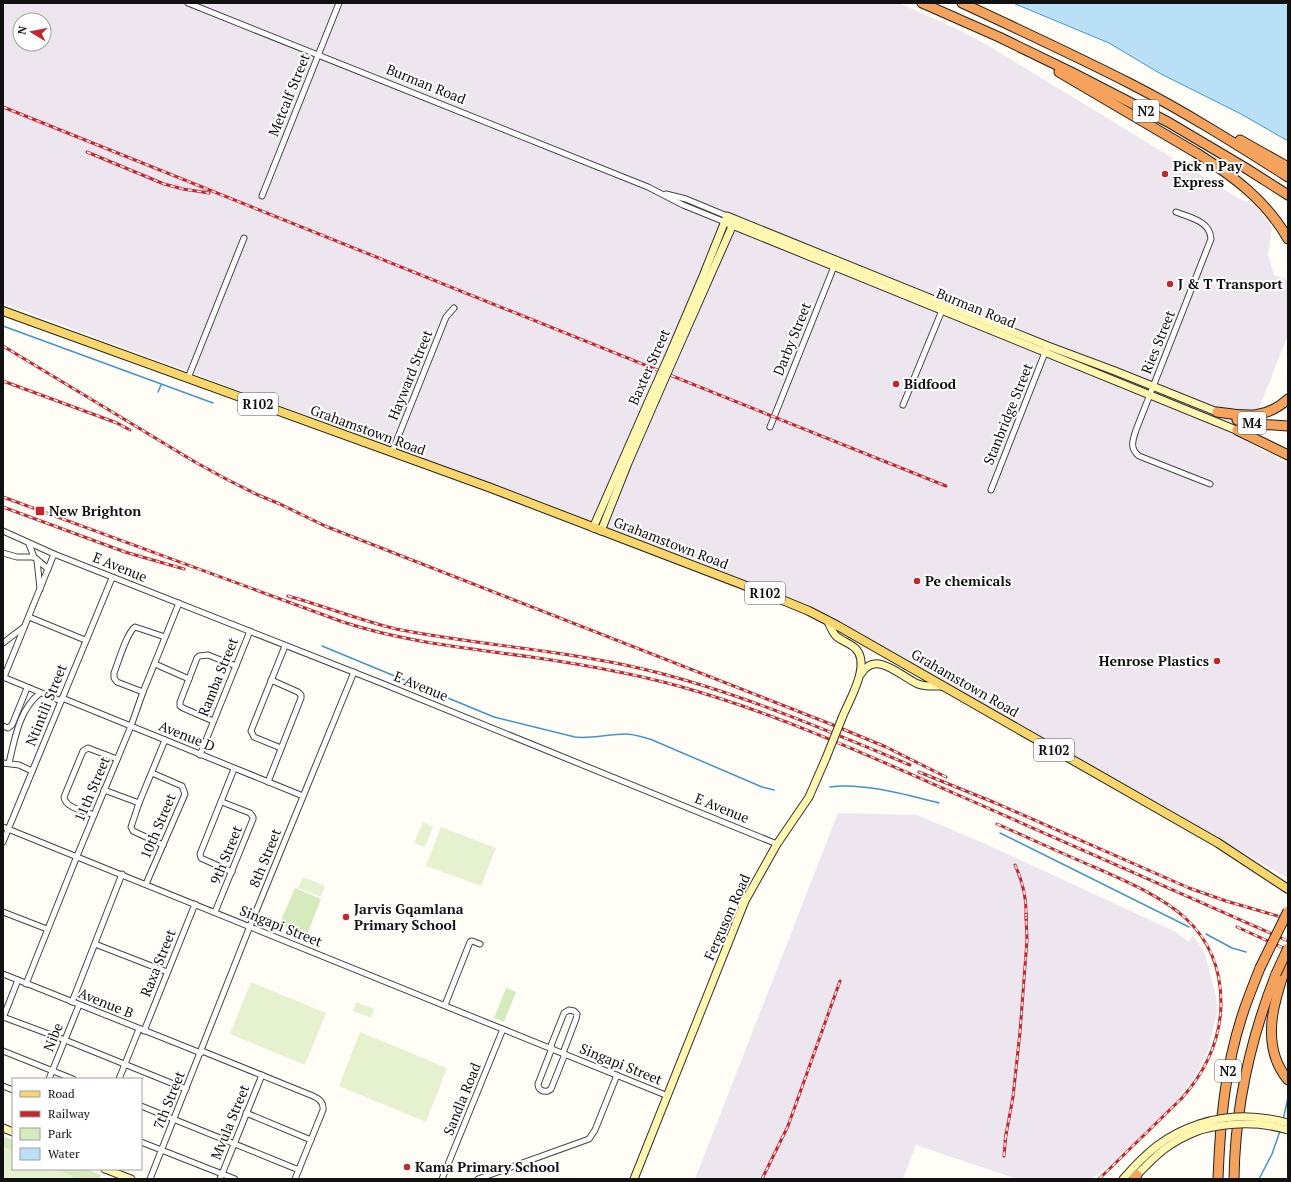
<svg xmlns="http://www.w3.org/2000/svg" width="1291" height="1182" font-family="'PT Serif',serif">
<rect width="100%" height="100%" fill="#fffdf5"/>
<!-- industrial -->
<g fill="#eee6ef" fill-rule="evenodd">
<path d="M 3,3 L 899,3 L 961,31 L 989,46 L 1240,199 L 1255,205 L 1272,227 L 1268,254 L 1274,275 L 1287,280 L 1288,287 L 1288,335 L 1246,441 L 1288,464 L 1288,878 L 818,611 L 588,520 L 3,303 ZM 20,20 L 44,20 L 44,44 L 20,44 Z"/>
<path d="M 838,813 L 917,815 L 988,845 L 1176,932 L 1189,942 L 1193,935 L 1205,954 L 1216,996 L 1217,1013 L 1208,1050 L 1199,1070 L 1186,1088 L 1170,1108 L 1103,1171 L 1090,1179 L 1017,1179 L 916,1145 L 903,1179 L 695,1179 Z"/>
</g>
<!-- green -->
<g fill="#d5ebbd">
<path d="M 295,888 L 321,899 L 306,937 L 279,925 Z"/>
<path d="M 506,988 L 516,992 L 504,1022 L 494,1018 Z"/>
<path d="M 3,1136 L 13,1140 L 13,1169 L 86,1169 L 101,1175 L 99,1179 L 3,1179 Z"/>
</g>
<!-- pitch -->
<g fill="#e6f2cf">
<path d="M 423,822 L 433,827 L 425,847 L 414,843 Z"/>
<path d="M 441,827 L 496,848 L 481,886 L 426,866 Z"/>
<path d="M 303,877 L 325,886 L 321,897 L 298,888 Z"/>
<path d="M 251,982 L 326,1013 L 305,1065 L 230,1034 Z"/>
<path d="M 356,1002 L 374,1009 L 371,1018 L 353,1011 Z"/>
<path d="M 360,1032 L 447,1068 L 426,1122 L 339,1086 Z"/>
<path d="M 3,1146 L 13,1151 L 13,1169 L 57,1169 L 73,1176 L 72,1179 L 3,1179 Z"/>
</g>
<!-- water -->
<path fill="#b9e0f7" stroke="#3f96cf" d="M 1013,3 L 1288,3 L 1288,141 L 1241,114 L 1161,74 L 1109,43 Z"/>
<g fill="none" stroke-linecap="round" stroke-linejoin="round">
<!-- stream -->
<g stroke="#3f96cf" stroke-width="1.5">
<path d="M 3,326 L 213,403"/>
<path d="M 158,392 L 161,385"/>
<path d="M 322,646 L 494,717 L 575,737 C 592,739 608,734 625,734 C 634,734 642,737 650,739 L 762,787 L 774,790"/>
<path d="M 830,787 C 861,782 908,795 939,803"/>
<path d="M 1000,833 L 1189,927"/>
<path d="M 1206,934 L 1232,948 L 1246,952"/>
<path d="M 1283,1120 L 1288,1098"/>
<path d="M 1259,1179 L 1272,1154 L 1280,1131"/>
</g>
<!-- street casing -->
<g stroke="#444" stroke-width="7">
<g id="street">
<path d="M 188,3 L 648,187 L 683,205 L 725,222"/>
<path d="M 666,194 L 686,199 L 727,216"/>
<path d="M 262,196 L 339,3"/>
<path d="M 1176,212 C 1191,218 1210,221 1211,239 L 1136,430 C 1133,440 1129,448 1139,456 L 1210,484"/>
<path d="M 188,378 L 244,238"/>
<path d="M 903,405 L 943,308"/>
<path d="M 770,427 L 835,264"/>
<path d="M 392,452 L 446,317 L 454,308"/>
<path d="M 991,490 L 1046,350"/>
<path d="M 3,531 L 54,554 L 381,683 L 777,844"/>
<path d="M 29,544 L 34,557 L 48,569"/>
<path d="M 3,553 L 17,557 L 34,557"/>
<path d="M 37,560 L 40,589"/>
<path d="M 29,617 L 85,640"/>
<path d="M 3,643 L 24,627"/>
<path d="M 155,664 L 189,679"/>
<path d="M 3,677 L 61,701"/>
<path d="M 4,677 L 54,554"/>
<path d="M 143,692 L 117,682 L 114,678 L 114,673 C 118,663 127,632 135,627 L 165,637"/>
<path d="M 62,698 L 303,796"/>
<path d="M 213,721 L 183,708 L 180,706 L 180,702 L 197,658 L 199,656 L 208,655 L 236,666"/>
<path d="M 3,726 L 8,728 L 12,725 L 27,688"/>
<path d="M 281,748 L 254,737 L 251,731 L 285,646"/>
<path d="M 200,755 L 250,631"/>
<path d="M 3,763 L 19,765 L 32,771"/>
<path d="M 9,763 C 15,738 19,710 40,693"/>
<path d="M 268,782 L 301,698 L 301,695 L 298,692 L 271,680"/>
<path d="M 104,790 L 139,803"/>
<path d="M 94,815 C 85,811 65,808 64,797 L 83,751 L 88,748 L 117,759"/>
<path d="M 3,827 L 668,1096"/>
<path d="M 3,842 L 112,578"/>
<path d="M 163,845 L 133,831 L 131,827 L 139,803 L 165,740"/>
<path d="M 232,872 L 203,859 L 201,858 L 200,854 L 234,769"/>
<path d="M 146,884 L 185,794 L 182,786 L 152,773"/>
<path d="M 3,912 L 47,929"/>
<path d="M 215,912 L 253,819 L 253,817 L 250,813 L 222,802"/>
<path d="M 95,944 L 167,972"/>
<path d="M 3,974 L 201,1053"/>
<path d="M 26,984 L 77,856 L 131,726 L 143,692 L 179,603"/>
<path d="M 72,1002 L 122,874"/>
<path d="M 445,1005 L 470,942 L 472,941 L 480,944"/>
<path d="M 3,1017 L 65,1040 L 186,1089"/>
<path d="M 3,1018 L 18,980"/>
<path d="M 144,1031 L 195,904"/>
<path d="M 550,1048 L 564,1013 L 569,1010 L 574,1011 L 577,1014 L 576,1019 L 563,1053"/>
<path d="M 552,1048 L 538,1084 C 538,1090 543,1092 548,1091 L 551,1089 L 565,1054"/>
<path d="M 3,1051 L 73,1079"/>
<path d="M 202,1051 L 313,1096 C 320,1099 324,1103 323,1110 L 295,1179"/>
<path d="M 49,1079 L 79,1005"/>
<path d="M 119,1079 L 139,1029"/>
<path d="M 3,1086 L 13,1090"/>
<path d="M 141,1106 L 299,1170"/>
<path d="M 246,1113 L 311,1140"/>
<path d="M 141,1142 L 235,1179"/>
<path d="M 150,1179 L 250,926 L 354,672"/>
<path d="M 220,1179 L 262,1075"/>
<path d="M 442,1179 L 503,1029"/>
<path d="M 478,1179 L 589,1139 L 595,1130 L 617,1075"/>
</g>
</g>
<!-- secondary casing -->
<g stroke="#333" stroke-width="9">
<g id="secondary">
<path d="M 725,222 L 1241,432"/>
<path d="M 668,358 L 703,276 L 727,216 L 1048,346 L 1115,371 L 1217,412"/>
<path d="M 673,360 L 734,222"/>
<path d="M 593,528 L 650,398"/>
<path d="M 601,531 L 628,463 L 655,401"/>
<path d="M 827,620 C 830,625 832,632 836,636 C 842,641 849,643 855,648 C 872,664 849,700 842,718"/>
<path d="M 861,674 C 876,649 901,677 918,684 C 925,687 935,686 943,686"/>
<path d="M 3,1128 L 13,1132"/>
<path d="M 105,1169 L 131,1179"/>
<path d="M 634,1179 L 745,901 L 777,844 L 809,797 L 826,758"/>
<path d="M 1123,1179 C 1146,1153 1165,1135 1199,1124"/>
<path d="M 1133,1179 C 1157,1154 1167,1143 1200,1130"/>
</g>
</g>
<!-- primary casing -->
<g stroke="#222" stroke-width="10">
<path id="primary" d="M 3,311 L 491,488 L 775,597 L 809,611 L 838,626 L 1218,843 L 1288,889"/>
</g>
<!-- highway casing -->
<g stroke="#222" stroke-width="11">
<g id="highway">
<path d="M 922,3 L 999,37 L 1071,72 L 1168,122 L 1244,167 L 1288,195"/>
<path d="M 962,3 C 1018,29 1074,55 1129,83 C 1184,111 1236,144 1288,177"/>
<path d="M 1059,72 L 1195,152 C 1233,176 1266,200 1288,239"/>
<path d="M 1240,140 L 1288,167"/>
<path d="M 1217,412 C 1245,416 1265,420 1288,399"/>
<path d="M 1237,420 L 1258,424 L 1288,426"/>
<path d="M 1237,430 L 1288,455"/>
<path d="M 1288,961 C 1274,1000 1259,1045 1288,1080"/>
<path d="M 1134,1179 L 1137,1175"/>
<path d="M 1218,1179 C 1220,1123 1225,1067 1243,1013 C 1248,998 1254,983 1260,968"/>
<path d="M 1234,1179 C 1235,1108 1250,1040 1276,974"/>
</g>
</g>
<!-- street -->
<use href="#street" stroke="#fff" stroke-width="5"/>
<!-- secondary -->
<use href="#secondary" stroke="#fff6b0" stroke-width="7"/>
<!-- primary -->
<use href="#primary" stroke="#f9d66b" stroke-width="8"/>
<!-- highway -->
<use href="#highway" stroke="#f5a25d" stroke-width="9"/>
<!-- rail casing -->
<g stroke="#c4262e" stroke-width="3">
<g id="rail">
<path d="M 3,107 L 946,486"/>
<path d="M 87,152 L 164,184 L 183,189 L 209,193"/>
<path d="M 3,346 L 195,462 L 228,480 L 258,495 L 280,504 L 325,526 L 833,725 L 886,747 L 946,777"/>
<path d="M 3,381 L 117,423 L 130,430"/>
<path d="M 3,497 L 343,622 C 404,642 467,648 531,657 C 587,665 644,675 699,692 C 790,719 878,760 965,798 C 1073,846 1181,893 1288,941"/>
<path d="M 3,507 L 125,552 L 184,569"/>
<path d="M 288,596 C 324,606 359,620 396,629 C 478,645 561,650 643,669 C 736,691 823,729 910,765"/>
<path d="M 919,772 L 998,804 L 1189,888 L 1226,901 L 1288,919"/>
<path d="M 997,824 C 1029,838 1061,853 1094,867 C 1159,896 1222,921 1221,1005 C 1220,1041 1205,1072 1182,1098 L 1099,1179"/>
<path d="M 1015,865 C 1023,882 1027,900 1026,919"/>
<path d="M 1237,927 L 1288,950"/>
<path d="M 1005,1140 L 1013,1097 L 1020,1032 L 1027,940 L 1026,914"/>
<path d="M 1004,1156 L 1006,1134"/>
<path d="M 762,1179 L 788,1126 L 840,981"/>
</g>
</g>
<!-- rail -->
<use href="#rail" stroke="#fff" stroke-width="1.5" stroke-dasharray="4.5" stroke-linecap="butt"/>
<!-- secondary-bridge casing -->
<g stroke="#333" stroke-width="9" stroke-linecap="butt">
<g id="secondary-bridge">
<path d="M 650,398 L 668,358"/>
<path d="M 655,401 L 673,360"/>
<path d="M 826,758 L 842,718"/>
<path d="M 1199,1124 C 1228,1114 1259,1115 1288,1123"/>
<path d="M 1200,1130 C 1230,1122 1258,1121 1288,1130"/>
</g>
</g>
<!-- highway-bridge casing -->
<g stroke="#222" stroke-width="11" stroke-linecap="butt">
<g id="highway-bridge">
<path d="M 1260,968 L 1288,911"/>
<path d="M 1276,974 L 1288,948"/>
</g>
</g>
<!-- secondary-bridge -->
<use href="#secondary-bridge" stroke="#fff6b0" stroke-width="7"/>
<!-- highway-bridge -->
<use href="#highway-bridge" stroke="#f5a25d" stroke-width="9"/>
</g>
<!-- markers -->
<g fill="#c4262e" stroke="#fff" stroke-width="1.5">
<circle cx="1165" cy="174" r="4"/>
<circle cx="1170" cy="284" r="4"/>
<circle cx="896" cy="384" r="4"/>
<rect x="35" y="506" width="10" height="10" rx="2"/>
<circle cx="917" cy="581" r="4"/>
<circle cx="1217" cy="661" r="4"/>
<circle cx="346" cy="917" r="4"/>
<circle cx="407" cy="1167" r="4"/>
</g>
<g text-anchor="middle" stroke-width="4" stroke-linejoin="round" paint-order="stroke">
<!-- shield labels -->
<g fill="#fff" stroke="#585858" stroke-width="1">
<rect x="1133" y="100" width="26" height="22" rx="3"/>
<rect x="238" y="393" width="40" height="22" rx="3"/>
<rect x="1238" y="412" width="28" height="22" rx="3"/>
<rect x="745" y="582" width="40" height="22" rx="3"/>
<rect x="1034" y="739" width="40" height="22" rx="3"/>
<rect x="1215" y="1060" width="26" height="22" rx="3"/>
</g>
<g font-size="13" font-weight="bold" fill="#111">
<text x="1146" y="116">N2</text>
<text x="258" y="409">R102</text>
<text x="1252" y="428">M4</text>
<text x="765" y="598">R102</text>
<text x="1054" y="755">R102</text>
<text x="1228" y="1076">N2</text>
</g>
<!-- street labels -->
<g font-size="14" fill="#111" stroke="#fff">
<text transform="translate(426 84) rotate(22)" y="5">Burman Road</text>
<text transform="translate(289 95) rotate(-68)" y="5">Metcalf Street</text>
<text transform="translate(976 308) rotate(22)" y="5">Burman Road</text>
<text transform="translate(792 339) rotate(-68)" y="5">Darby Street</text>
<text transform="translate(1158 342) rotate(-68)" y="5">Ries Street</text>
<text transform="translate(649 367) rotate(-66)" y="5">Baxter Street</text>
<text transform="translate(410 375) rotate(-68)" y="5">Hayward Street</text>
<text transform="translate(1008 414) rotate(-68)" y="5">Stanbridge Street</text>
<text transform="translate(368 430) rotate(20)" y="5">Grahamstown Road</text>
<text transform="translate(671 543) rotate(21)" y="5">Grahamstown Road</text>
<text transform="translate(120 567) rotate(22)" y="5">E Avenue</text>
<text transform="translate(218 677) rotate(-68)" y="5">Ramba Street</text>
<text transform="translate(965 683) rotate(30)" y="5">Grahamstown Road</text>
<text transform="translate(421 686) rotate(22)" y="5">E Avenue</text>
<text transform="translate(46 705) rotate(-68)" y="5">Ntintili Street</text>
<text transform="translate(187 736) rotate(22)" y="5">Avenue D</text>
<text transform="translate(92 789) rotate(-67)" y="5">11th Street</text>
<text transform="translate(722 808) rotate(22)" y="5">E Avenue</text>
<text transform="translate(158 826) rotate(-67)" y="5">10th Street</text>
<text transform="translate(226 855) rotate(-68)" y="5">9th Street</text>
<text transform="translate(265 858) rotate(-68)" y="5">8th Street</text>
<text transform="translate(727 917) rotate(-66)" y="5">Ferguson Road</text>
<text transform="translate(281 926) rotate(22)" y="5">Singapi Street</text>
<text transform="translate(158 963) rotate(-68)" y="5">Raxa Street</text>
<text transform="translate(106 1003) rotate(22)" y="5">Avenue B</text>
<text transform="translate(53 1037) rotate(-68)" y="5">Nibe</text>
<text transform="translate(621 1064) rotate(22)" y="5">Singapi Street</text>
<text transform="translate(462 1099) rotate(-68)" y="5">Sandla Road</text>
<text transform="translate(169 1100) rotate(-68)" y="5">7th Street</text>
<text transform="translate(230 1122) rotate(-68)" y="5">Mvula Street</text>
</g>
<!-- poi labels -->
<g font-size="14" font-weight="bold" fill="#111" stroke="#fff" text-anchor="start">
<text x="1173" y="171">Pick n Pay<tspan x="1173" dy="16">Express</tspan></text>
<text x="1178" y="289">J &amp; T Transport</text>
<text x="904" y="389">Bidfood</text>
<text x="49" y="516">New Brighton</text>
<text x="925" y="586">Pe chemicals</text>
<text x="1209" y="666" text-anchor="end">Henrose Plastics</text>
<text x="354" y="914">Jarvis Gqamlana<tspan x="354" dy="16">Primary School</tspan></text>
<text x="415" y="1172">Kama Primary School</text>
</g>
</g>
<!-- border -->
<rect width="1291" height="1182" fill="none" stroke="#111111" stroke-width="8"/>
<!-- legend -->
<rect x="12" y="1078" width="130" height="92" fill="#ffffff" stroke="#a0a0a0"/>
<rect x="20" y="1091" width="20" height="6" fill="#f9d66b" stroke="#a0a0a0"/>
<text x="48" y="1098" font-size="12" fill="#111111">Road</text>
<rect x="20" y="1111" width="20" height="6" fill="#c4262e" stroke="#a0a0a0"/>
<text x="48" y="1118" font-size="12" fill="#111111">Railway</text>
<rect x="20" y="1128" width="20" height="12" fill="#d5ebbd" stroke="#a0a0a0"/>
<text x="48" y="1138" font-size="12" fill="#111111">Park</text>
<rect x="20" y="1148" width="20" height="12" fill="#b9e0f7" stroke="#a0a0a0"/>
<text x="48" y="1158" font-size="12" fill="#111111">Water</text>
<!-- north arrow -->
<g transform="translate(32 32) rotate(280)"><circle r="19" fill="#ffffff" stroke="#a0a0a0"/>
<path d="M0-3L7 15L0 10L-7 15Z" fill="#c4262e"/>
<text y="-6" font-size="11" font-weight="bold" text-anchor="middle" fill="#111111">N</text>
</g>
</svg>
